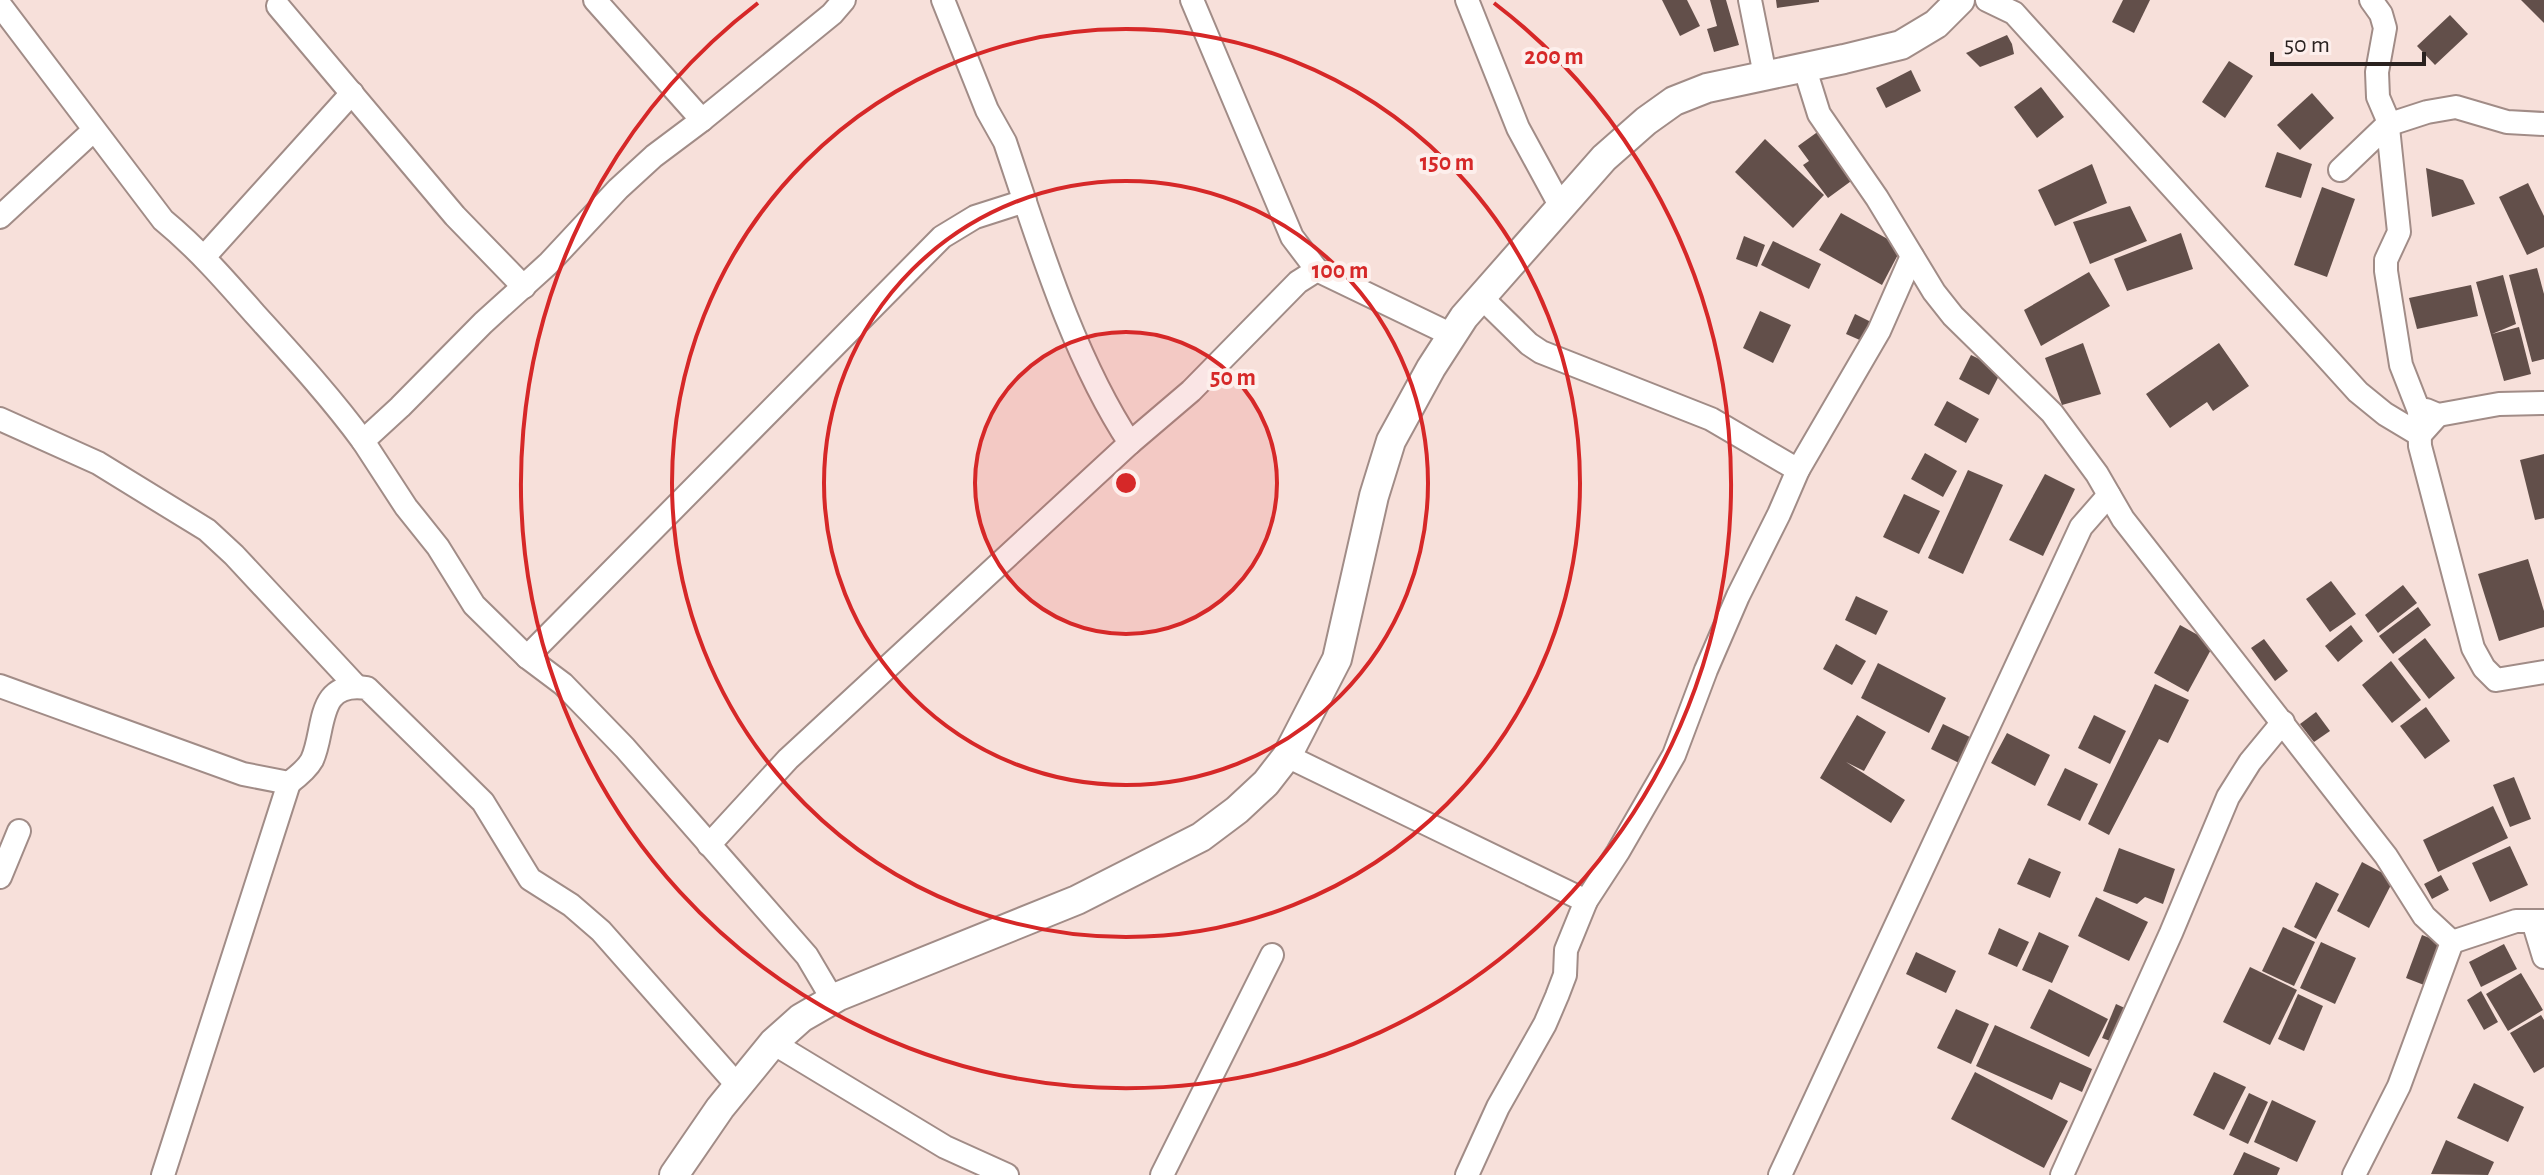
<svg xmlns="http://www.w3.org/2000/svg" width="2544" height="1175" font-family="'Alegreya Sans',sans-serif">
<rect width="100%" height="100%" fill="#f7e0da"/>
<!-- building -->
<g fill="#624f4a">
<path d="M 1662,0 L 1687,0 L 1700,26 L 1680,36 Z"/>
<path d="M 1710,0 L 1726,0 L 1739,45 L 1714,52 L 1707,29 L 1717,26 Z"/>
<path d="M 1776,0 L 1819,0 L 1819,2 L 1777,8 Z"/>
<path d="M 2123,0 L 2150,0 L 2134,33 L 2112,22 Z"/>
<path d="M 2521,0 L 2544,0 L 2544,23 Z"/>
<path d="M 2450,15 L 2468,34 L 2435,65 L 2417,46 Z"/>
<path d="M 2007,35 L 2012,44 L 2014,54 L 1980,67 L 1966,53 Z"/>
<path d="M 2229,61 L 2253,76 L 2225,118 L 2202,102 Z"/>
<path d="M 1911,70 L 1921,91 L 1886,108 L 1876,88 Z"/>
<path d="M 2041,87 L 2064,117 L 2037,138 L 2014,107 Z"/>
<path d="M 2312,93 L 2334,118 L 2300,150 L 2277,125 Z"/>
<path d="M 1823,128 L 1858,176 L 1828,198 L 1803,165 L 1809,161 L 1798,146 Z"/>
<path d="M 1765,139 L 1824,195 L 1793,228 L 1735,172 Z"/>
<path d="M 2277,152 L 2312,164 L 2301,198 L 2265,187 Z"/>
<path d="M 2092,164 L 2107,203 L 2055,226 L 2038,190 Z"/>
<path d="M 2426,168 L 2463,180 L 2475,204 L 2432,217 Z"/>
<path d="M 2528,183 L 2544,216 L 2544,247 L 2527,255 L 2499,197 Z"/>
<path d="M 2322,187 L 2355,199 L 2327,277 L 2294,265 Z"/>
<path d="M 2130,206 L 2147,241 L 2090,264 L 2073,222 Z"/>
<path d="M 1841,213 L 1902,247 L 1882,285 L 1819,250 Z"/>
<path d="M 2181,233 L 2193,269 L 2127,291 L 2114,259 Z"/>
<path d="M 1744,236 L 1765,245 L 1757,267 L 1736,259 Z"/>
<path d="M 1773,241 L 1821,264 L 1809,289 L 1761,265 Z"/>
<path d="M 2537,268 L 2544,294 L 2544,359 L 2532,362 L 2509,275 Z"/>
<path d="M 2089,272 L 2110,306 L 2041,346 L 2024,310 Z"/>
<path d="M 2503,275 L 2516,324 L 2492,334 L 2519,327 L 2531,374 L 2504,381 L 2476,282 Z"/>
<path d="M 2471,285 L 2478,316 L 2417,329 L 2409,298 Z"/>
<path d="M 1760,311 L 1791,325 L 1773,363 L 1743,348 Z"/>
<path d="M 1855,314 L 1871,322 L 1862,341 L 1846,334 Z"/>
<path d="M 2083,343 L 2101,394 L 2062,405 L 2045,358 Z"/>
<path d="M 2219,343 L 2249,386 L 2213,411 L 2207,402 L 2170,428 L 2146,394 Z"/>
<path d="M 1971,355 L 2002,370 L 1989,395 L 1959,379 Z"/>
<path d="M 1947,401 L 1979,419 L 1966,443 L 1934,425 Z"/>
<path d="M 1925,453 L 1957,471 L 1943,497 L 1911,479 Z"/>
<path d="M 2544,454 L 2544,518 L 2535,520 L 2520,460 Z"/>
<path d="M 1968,470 L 2003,485 L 1963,574 L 1928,558 Z"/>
<path d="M 2045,474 L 2075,489 L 2043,556 L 2009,540 Z"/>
<path d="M 1904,494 L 1940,511 L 1919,554 L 1883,537 Z"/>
<path d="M 2528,559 L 2544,611 L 2544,627 L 2499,641 L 2478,574 Z"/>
<path d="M 2331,581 L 2356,614 L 2330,632 L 2306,599 Z"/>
<path d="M 2403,585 L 2417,603 L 2378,633 L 2365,615 Z"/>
<path d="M 1856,596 L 1888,611 L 1876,635 L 1845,620 Z"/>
<path d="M 2418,607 L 2431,625 L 2393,654 L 2379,636 Z"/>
<path d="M 2180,625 L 2214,644 L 2188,692 L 2154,673 Z"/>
<path d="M 2351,625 L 2363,641 L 2338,662 L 2325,646 Z"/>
<path d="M 2425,638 L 2455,678 L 2429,699 L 2398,659 Z"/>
<path d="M 2264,639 L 2288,671 L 2275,681 L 2251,648 Z"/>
<path d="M 1836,644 L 1866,661 L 1852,685 L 1823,669 Z"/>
<path d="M 2391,661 L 2421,700 L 2392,723 L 2362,685 Z"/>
<path d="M 1878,663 L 1946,698 L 1929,733 L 1861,698 Z"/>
<path d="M 2155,684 L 2189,700 L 2168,743 L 2159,739 L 2109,835 L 2088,824 Z"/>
<path d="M 2426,707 L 2450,741 L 2425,759 L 2400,726 Z"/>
<path d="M 2316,712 L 2330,731 L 2314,742 L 2300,724 Z"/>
<path d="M 1857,715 L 1886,732 L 1864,771 L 1846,762 L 1905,800 L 1891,823 L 1820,778 Z"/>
<path d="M 2094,715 L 2126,731 L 2110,764 L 2078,748 Z"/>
<path d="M 1943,724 L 1972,738 L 1959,763 L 1931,749 Z"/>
<path d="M 2007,733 L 2050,755 L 2035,786 L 1991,763 Z"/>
<path d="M 2065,768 L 2098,784 L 2080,821 L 2047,805 Z"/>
<path d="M 2514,777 L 2531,819 L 2510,827 L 2493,785 Z"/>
<path d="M 2493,806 L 2508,838 L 2438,872 L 2423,840 Z"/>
<path d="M 2510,846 L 2528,885 L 2490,902 L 2472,863 Z"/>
<path d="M 2119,848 L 2175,869 L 2163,904 L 2145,897 L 2137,904 L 2103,891 Z"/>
<path d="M 2029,858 L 2061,872 L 2050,898 L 2017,884 Z"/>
<path d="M 2362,862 L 2394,879 L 2369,928 L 2337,911 Z"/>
<path d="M 2441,875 L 2449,890 L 2432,899 L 2424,884 Z"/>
<path d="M 2316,882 L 2339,894 L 2316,939 L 2294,927 Z"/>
<path d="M 2096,897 L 2148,922 L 2129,961 L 2078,936 Z"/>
<path d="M 2283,927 L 2315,942 L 2294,986 L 2262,971 Z"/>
<path d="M 1999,928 L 2029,942 L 2017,967 L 1988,954 Z"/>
<path d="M 2039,932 L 2069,946 L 2052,983 L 2022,970 Z"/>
<path d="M 2422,935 L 2440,942 L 2424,985 L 2406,978 Z"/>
<path d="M 2321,942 L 2356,958 L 2335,1004 L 2300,988 Z"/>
<path d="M 2504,944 L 2517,969 L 2481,987 L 2469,962 Z"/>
<path d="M 1916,952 L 1956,971 L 1946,993 L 1906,974 Z"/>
<path d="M 2250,967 L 2297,990 L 2270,1045 L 2223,1022 Z"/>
<path d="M 2521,973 L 2543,1010 L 2508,1031 L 2486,994 Z"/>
<path d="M 2049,989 L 2108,1019 L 2089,1057 L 2030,1028 Z"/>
<path d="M 2481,991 L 2498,1022 L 2484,1030 L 2467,1000 Z"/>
<path d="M 2298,994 L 2323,1006 L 2304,1051 L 2278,1039 Z"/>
<path d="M 2116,1004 L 2127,1009 L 2113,1042 L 2102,1038 Z"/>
<path d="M 1956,1009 L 1989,1024 L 1971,1064 L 1937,1048 Z"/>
<path d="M 2541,1015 L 2544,1020 L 2544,1067 L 2534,1073 L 2510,1033 Z"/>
<path d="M 1995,1025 L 2092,1069 L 2082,1092 L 2060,1082 L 2052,1100 L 1976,1066 Z"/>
<path d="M 1975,1072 L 2068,1121 L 2044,1168 L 1951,1119 Z"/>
<path d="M 2214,1072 L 2246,1087 L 2224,1130 L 2193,1115 Z"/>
<path d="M 2474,1083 L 2524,1107 L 2508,1142 L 2457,1118 Z"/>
<path d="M 2249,1093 L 2268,1102 L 2248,1144 L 2229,1135 Z"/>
<path d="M 2272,1100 L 2316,1121 L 2297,1162 L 2254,1142 Z"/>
<path d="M 2446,1140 L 2494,1162 L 2488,1175 L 2431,1174 Z"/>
<path d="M 2244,1152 L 2280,1168 L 2277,1175 L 2233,1175 Z"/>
</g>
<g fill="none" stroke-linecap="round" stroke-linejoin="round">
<!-- minor casing -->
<g stroke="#a18c87" stroke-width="26">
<g id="minor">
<path d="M 595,0 L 702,120"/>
<path d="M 943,0 L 987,110 L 1005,142 C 1038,240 1073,357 1130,443 L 1191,391 L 1298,282 L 1317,270"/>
<path d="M 1192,0 L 1292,237 L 1317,270 L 1452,335"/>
<path d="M 1467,0 L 1518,128 L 1561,207"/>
<path d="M 1750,0 L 1765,75"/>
<path d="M 1987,0 L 2014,13 L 2358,392 L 2385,414 L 2420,435 L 2438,415"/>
<path d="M 2371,0 L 2381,14 L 2385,28 L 2377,72 L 2378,97 L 2387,118 L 2399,232 L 2386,260 L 2386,271 L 2401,365 L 2419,411 L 2420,446 L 2473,648 L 2484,668 L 2496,680 L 2544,672"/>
<path d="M 0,5 L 163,220 C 197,248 225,280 254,313 C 292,355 330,396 363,441"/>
<path d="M 278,6 L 455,216 L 524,287"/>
<path d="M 1804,66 L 1819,114 L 1877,198 L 1934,292 L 1953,316 L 2052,413 L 2097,474 L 2123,519 L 2386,856 L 2424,916 L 2452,942 L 2399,1086 L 2354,1175"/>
<path d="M 2340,170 L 2387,125 L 2427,112 L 2456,107 L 2507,122 L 2544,124"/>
<path d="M 0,217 L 94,130"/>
<path d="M 204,257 L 352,93"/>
<path d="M 1481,297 L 1529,344 L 1541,352 L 1711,419 L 1798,470"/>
<path d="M 2426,410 L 2438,415 L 2499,404 L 2544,403"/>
<path d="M 0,419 L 98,463 L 207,530 L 234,555 L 356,686"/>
<path d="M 527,657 L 942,237 L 975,217 L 1025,201"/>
<path d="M 0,686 L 243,774 L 289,783 C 297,777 307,769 312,760 C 326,730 315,680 367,688 L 483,802 L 530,879 L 571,905 L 601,931 L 738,1086"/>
<path d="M 1287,756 L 1586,901"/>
<path d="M 709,845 L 788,759 L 1130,443"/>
<path d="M 0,877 L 19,831"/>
<path d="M 2533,921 L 2544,957"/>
<path d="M 2452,942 L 2516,921 L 2544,921"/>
<path d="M 833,1000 L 807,956 L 625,748 L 563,684 L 527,657 L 474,605 L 438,547 L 406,507 L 363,441 L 400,407 L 483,323 L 548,264 L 618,189 L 654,156 L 702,120 L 832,14 L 844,0"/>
<path d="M 773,1043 L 945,1147 L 1007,1175"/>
<path d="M 163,1175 L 289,783"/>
<path d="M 1162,1175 L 1272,955"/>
<path d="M 1467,1175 L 1498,1107 L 1545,1024 L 1557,996 L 1565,975 L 1566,950 L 1586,901 L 1618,852 L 1674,755 L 1706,670 L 1738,596 L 1779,514 L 1798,470 L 1879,331 L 1912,256"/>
<path d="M 1780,1175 L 2081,527 L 2109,495"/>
<path d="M 2062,1175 L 2171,933 L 2228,797 L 2250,762 L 2283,722"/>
</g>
</g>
<!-- tertiary casing -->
<g stroke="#a18c87" stroke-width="32">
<path id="tertiary" d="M 674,1175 L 720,1108 L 773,1043 L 801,1018 L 839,996 L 1077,900 L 1201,837 L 1237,810 L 1266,783 L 1287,756 L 1337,659 L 1374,496 L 1391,441 L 1431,368 L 1464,317 L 1604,158 L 1646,121 L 1674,101 L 1707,88 L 1844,59 L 1901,45 L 1936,24 L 1960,0"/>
</g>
<!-- minor -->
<use href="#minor" stroke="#fff" stroke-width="22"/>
<!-- tertiary -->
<use href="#tertiary" stroke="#fff" stroke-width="28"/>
</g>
<!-- distance rings -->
<circle cx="1126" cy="483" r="151" fill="#d62828" fill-opacity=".12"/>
<g fill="none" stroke="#d62828" stroke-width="4">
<circle cx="1126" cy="483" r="151"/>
<circle cx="1126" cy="483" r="302"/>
<circle cx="1126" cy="483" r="454"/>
<path d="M1494 3A605 605 0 1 1 758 3"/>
</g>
<circle cx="1126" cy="483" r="12" fill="#d62828" stroke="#fdefec" stroke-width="4"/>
<g font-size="24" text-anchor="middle" font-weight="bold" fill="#d62828" stroke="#fdefec" stroke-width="8" stroke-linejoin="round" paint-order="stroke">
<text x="1554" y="64">200 m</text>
<text x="1447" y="170">150 m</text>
<text x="1340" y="278">100 m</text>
<text x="1233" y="385">50 m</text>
</g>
<!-- scale -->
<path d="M2272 52v12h152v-12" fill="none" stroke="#2a2220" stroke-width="4"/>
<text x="2284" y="52" font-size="24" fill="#2a2220" stroke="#fdefec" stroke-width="6" paint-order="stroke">50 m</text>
</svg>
